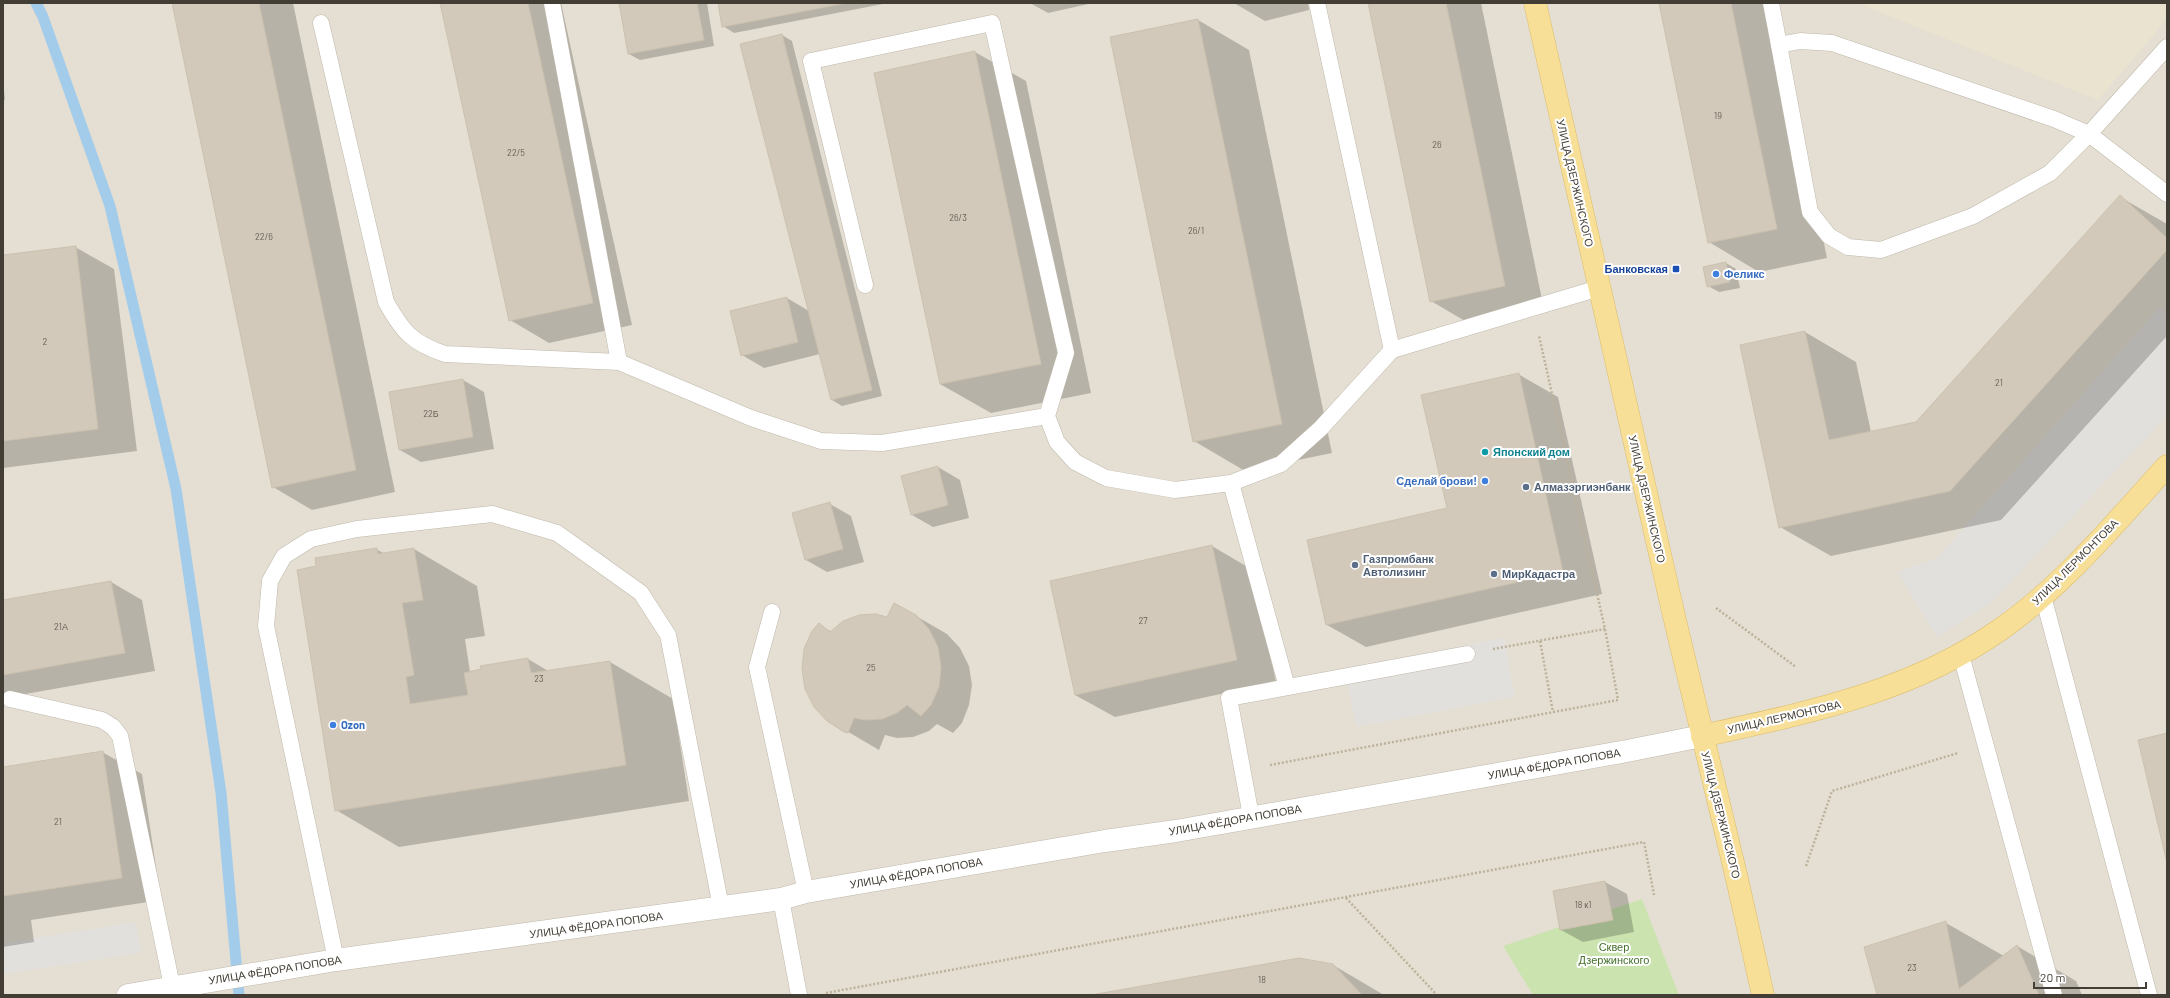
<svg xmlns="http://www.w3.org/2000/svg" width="2170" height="998" font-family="Barlow,sans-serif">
<rect width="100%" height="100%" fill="#f1ede4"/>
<!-- residential -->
<rect fill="#e5dfd3" x="3" y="3" width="2164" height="992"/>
<!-- education -->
<path fill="#e9e3cf" d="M 1857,3 L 2167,3 L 2167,19 L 2098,100 Z"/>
<!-- green -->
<path fill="#cae3af" d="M 1642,899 L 1679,995 L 1533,995 L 1503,946 Z"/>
<!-- parking -->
<g fill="#e2e0dc">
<path d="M 2160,307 L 2167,314 L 2167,416 L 1991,603 L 1937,637 L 1897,572 L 1937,558 Z"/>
<path d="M 1504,638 L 1515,697 L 1356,727 L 1345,668 Z"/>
<path d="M 136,922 L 141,953 L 3,974 L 3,943 Z"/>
</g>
<!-- shadow -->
<g fill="#0003">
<path d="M 173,3 L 293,3 L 395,492 L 312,510 L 273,487 Z"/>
<path d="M 441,3 L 561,3 L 632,325 L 549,343 L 510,320 Z"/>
<path d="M 620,3 L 707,3 L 714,46 L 640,60 L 629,54 Z"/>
<path d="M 719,3 L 888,3 L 734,33 L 723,26 Z"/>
<path d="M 1030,3 L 1093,3 L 1048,13 Z"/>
<path d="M 1234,3 L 1308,3 L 1309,10 L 1265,21 Z"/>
<path d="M 1369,3 L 1481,3 L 1544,309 L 1470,324 L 1431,301 Z"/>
<path d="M 1660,3 L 1775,3 L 1827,258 L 1759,272 L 1709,242 Z"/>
<path d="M 1198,20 L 1249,50 L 1332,453 L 1245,471 L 1194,441 Z"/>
<path d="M 782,35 L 792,41 L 882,396 L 842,406 L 832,400 L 820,354 L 764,368 L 742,355 L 787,298 L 809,311 Z"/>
<path d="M 975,52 L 1026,81 L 1091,393 L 991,413 L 940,384 Z"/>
<path d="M 3,81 L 5,100 L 3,100 Z"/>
<path d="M 2120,197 L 2167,224 L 2167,336 L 2001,520 L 1831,556 L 1780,527 L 1805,332 L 1856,362 L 1871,432 L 1916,422 Z"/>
<path d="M 75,247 L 114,269 L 137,451 L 3,468 L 3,256 Z"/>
<path d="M 1726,263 L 1736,269 L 1740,288 L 1719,292 L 1708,286 Z"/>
<path d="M 1518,374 L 1558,397 L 1602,594 L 1366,647 L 1327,625 L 1448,509 Z"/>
<path d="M 463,380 L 484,392 L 494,449 L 421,462 L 400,450 Z"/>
<path d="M 938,467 L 960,480 L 969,518 L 933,527 L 912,515 L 902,476 Z"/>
<path d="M 830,504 L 851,516 L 864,562 L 827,572 L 806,560 Z"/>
<path d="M 1212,546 L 1251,569 L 1276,682 L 1115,717 L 1075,695 Z"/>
<path d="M 376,549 L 385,554 L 414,549 L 477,586 L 485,636 L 465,639 L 470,672 L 528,659 L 550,672 L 610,662 L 673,699 L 689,801 L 399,847 L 336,810 L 318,567 Z"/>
<path d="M 111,582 L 142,600 L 155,671 L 3,698 L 3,601 Z"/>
<path d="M 916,616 L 947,634 L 960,648 L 969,666 L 972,685 L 969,705 L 962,723 L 953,733 L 937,724 L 929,731 L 913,737 L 897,738 L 885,735 L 879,750 L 828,720 L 819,625 L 832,632 L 888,619 Z"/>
<path d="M 102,752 L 142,774 L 161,900 L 31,920 L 34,942 L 3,947 L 3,768 Z"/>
<path d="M 1605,882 L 1627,894 L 1634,932 L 1583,942 L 1561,930 L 1554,892 Z"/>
<path d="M 1946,923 L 2004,956 L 2017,946 L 2076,981 L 2082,995 L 1878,995 L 1865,948 Z"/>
<path d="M 1333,965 L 1384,995 L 1097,995 Z"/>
</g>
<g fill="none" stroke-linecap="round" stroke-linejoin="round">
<!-- stream -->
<path stroke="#a3cceb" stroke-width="11" d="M 36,3 L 43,17 L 110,206 L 176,489 L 221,793 L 239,995"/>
</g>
<!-- building -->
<g fill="#d2c9bb" stroke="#ccc1ae">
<path d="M 172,3 L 259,3 L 356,470 L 272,488 Z"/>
<path d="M 440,3 L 528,3 L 593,303 L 509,321 Z"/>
<path d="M 619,3 L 697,3 L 704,40 L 628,54 Z"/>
<path d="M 718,3 L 847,3 L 722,27 Z"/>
<path d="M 1368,3 L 1446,3 L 1505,286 L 1430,302 Z"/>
<path d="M 1659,3 L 1731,3 L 1777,229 L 1708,243 Z"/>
<path d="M 1198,19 L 1282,424 L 1193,442 L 1110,37 Z"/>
<path d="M 782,34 L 872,390 L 831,400 L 740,44 Z"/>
<path d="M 975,51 L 1041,364 L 940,384 L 874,73 Z"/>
<path d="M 2120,195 L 2167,238 L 2167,250 L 1950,491 L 1779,528 L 1740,345 L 1805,331 L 1829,440 L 1916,422 Z"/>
<path d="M 76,246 L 98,429 L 3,441 L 3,255 Z"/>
<path d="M 1726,262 L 1730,282 L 1707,287 L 1703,267 Z"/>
<path d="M 787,297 L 798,342 L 741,356 L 730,311 Z"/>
<path d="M 1519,373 L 1563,572 L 1326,625 L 1307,540 L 1447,508 L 1421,395 Z"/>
<path d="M 463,379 L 473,437 L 399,450 L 389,392 Z"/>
<path d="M 938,466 L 948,505 L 911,515 L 901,476 Z"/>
<path d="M 830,502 L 843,549 L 805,560 L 792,513 Z"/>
<path d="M 1212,545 L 1237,660 L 1075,695 L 1050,581 Z"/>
<path d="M 377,548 L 378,554 L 414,548 L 423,600 L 402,603 L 414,675 L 406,677 L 410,704 L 468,695 L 464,673 L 481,669 L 480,666 L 528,658 L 531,673 L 610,661 L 626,765 L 335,811 L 297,570 L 316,566 L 315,558 Z"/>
<path d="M 111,581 L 125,653 L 3,675 L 3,600 Z"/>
<path d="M 894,603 L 916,615 L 929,629 L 938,647 L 941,667 L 939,687 L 931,705 L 921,716 L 907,705 L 897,713 L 882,719 L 865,720 L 854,718 L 848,733 L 844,732 L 827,721 L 814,707 L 805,689 L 802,669 L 804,649 L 812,631 L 819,623 L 830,632 L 843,621 L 859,615 L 876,614 L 887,617 Z"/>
<path d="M 2167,733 L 2167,863 L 2138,740 Z"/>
<path d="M 103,751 L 122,878 L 3,896 L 3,767 Z"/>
<path d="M 1605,881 L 1613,920 L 1560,930 L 1553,891 Z"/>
<path d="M 1946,921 L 1959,989 L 2017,945 L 2039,995 L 1877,995 L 1864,947 Z"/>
<path d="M 1299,958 L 1333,964 L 1362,995 L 1091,995 Z"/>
</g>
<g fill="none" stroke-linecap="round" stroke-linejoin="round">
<!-- service casing -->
<g stroke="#bfb8ab" stroke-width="17">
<g id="service">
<path d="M 552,3 L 619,362 L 751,418 L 821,441 L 882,443 L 1047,416"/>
<path d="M 1317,3 L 1392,350"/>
<path d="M 1771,3 L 1779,45 L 1800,41 L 1832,43 L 2054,119 L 2089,134 L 2167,194"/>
<path d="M 321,23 L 386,302 C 403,332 412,343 445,354 L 619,362"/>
<path d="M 1779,45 L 1810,212 L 1829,236 L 1848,247 L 1881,250 L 1973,216 L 2050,173 L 2089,134 L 2167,47"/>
<path d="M 865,285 L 811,61 L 992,23 L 1066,353 L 1047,416 L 1057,442 L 1075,462 L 1106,478 L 1175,490 L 1231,483 L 1281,464 L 1321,428 L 1392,350 L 1599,288"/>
<path d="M 1231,483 L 1287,687"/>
<path d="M 2043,596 L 2149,995"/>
<path d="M 772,612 L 757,667 L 806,892"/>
<path d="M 1961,655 L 2054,995"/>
<path d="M 10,699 L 102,720 L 113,727 L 120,736 L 172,986"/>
<path d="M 1251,816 L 1229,698 L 1467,654"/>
<path d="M 781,899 L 799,995"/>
<path d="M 336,960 L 266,626 L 270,581 L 284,556 L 311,539 L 357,529 L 492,514 L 557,533 L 641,593 L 668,635 L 721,907"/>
</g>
</g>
<!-- tertiary casing -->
<g stroke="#bfb8ab" stroke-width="23">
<path id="tertiary" d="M 128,995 L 336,960 L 781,899 L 806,892 L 1105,841 L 1176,831 L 1627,751 L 1702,736"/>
</g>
<!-- primary casing -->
<g stroke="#dbbc68" stroke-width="23">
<g id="primary">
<path d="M 1535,3 L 1674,616 L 1737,879 L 1763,995"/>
<path d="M 1702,736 C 1806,713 1912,692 2001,629 C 2063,586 2116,522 2167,466"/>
</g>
</g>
<!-- path -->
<g stroke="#bcb19a" stroke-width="2.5" stroke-dasharray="2 2" stroke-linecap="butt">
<path d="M 1716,608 L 1796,667"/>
<path d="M 1540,641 L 1553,712"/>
<path d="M 1493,649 L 1605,629"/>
<path d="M 1270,765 L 1618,700 L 1605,629 L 1539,336"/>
<path d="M 1806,866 L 1832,791 L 1958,753"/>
<path d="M 1346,898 L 1437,995"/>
<path d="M 826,993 L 1644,842 L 1654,895"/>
</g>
<!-- service -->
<use href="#service" stroke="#fff" stroke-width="16"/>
<!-- tertiary -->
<use href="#tertiary" stroke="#fff" stroke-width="22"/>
<!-- primary -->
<use href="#primary" stroke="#f8df97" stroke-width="22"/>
</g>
<!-- markers -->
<rect fill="#1a4fb4" stroke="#fff" stroke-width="1.5" x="1672" y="265" width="8" height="8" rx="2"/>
<g fill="#3f7fe0" stroke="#fff" stroke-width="1.5">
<circle cx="1716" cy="274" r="4"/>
<circle cx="1485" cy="481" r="4"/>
<circle cx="333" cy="725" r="4"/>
</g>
<circle fill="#0f9aa8" stroke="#fff" stroke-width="1.5" cx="1485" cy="452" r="4"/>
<g fill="#5c6f8a" stroke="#fff" stroke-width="1.5">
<circle cx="1526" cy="487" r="4"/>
<circle cx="1355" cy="565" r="4"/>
<circle cx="1494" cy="574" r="4"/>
</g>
<g text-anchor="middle" stroke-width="4" stroke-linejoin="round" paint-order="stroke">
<!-- number labels -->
<g font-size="9" fill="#676156">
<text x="1718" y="119">19</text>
<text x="1437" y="148">26</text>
<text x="516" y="156">22/5</text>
<text x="958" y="221">26/3</text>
<text x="1196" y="234">26/1</text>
<text x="264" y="240">22/6</text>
<text x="45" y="345">2</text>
<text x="1999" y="386">21</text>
<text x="431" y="417">22Б</text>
<text x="1143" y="624">27</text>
<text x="61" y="630">21А</text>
<text x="871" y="671">25</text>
<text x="539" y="682">23</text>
<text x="58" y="825">21</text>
<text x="1583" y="908">18 к1</text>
<text x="1912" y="971">23</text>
<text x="1262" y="983">18</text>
</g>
<!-- street labels -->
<g font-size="11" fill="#433e35" stroke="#fff">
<text transform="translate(1575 183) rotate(77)" y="4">УЛИЦА ДЗЕРЖИНСКОГО</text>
<text transform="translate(1647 499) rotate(77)" y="4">УЛИЦА ДЗЕРЖИНСКОГО</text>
<text transform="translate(2075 562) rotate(-45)" y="4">УЛИЦА ЛЕРМОНТОВА</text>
<text transform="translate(1784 717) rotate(-13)" y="4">УЛИЦА ЛЕРМОНТОВА</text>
<text transform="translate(1554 764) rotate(-10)" y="4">УЛИЦА ФЁДОРА ПОПОВА</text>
<text transform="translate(1721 815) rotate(76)" y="4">УЛИЦА ДЗЕРЖИНСКОГО</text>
<text transform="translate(1235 820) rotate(-10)" y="4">УЛИЦА ФЁДОРА ПОПОВА</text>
<text transform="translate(916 873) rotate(-10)" y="4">УЛИЦА ФЁДОРА ПОПОВА</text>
<text transform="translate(596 925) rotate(-8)" y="4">УЛИЦА ФЁДОРА ПОПОВА</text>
<text transform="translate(275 970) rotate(-9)" y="4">УЛИЦА ФЁДОРА ПОПОВА</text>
</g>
<!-- transit labels -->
<g font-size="11" font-weight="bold" fill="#164399" stroke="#fff" text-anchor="end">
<text x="1668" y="273">Банковская</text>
</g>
<!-- shop labels -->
<g font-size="11" font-weight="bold" fill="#366cbe" stroke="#fff" text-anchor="start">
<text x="1724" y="278">Феликс</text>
<text x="1477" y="485" text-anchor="end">Сделай брови!</text>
<text x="341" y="729">Ozon</text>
</g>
<!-- culture labels -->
<g font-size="11" font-weight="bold" fill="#0d838f" stroke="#fff" text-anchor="start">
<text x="1493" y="456">Японский дом</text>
</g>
<!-- service labels -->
<g font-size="11" font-weight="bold" fill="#4e5e75" stroke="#fff" text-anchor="start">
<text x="1534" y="491">Алмазэргиэнбанк</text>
<text x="1363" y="563">Газпромбанк<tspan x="1363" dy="13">Автолизинг</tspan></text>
<text x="1502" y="578">МирКадастра</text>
</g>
<!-- park labels -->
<g font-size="11" fill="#44702c" stroke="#fff">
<text x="1614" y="951">Сквер<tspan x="1614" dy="13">Дзержинского</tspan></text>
</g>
</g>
<!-- border -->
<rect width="2170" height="998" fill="none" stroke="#433e35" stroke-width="8"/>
<!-- scale -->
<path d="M2034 982v6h112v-6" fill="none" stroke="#433e35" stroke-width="2"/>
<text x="2040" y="982" font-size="12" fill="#433e35" stroke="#ffffff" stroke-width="3" paint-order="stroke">20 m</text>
</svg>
